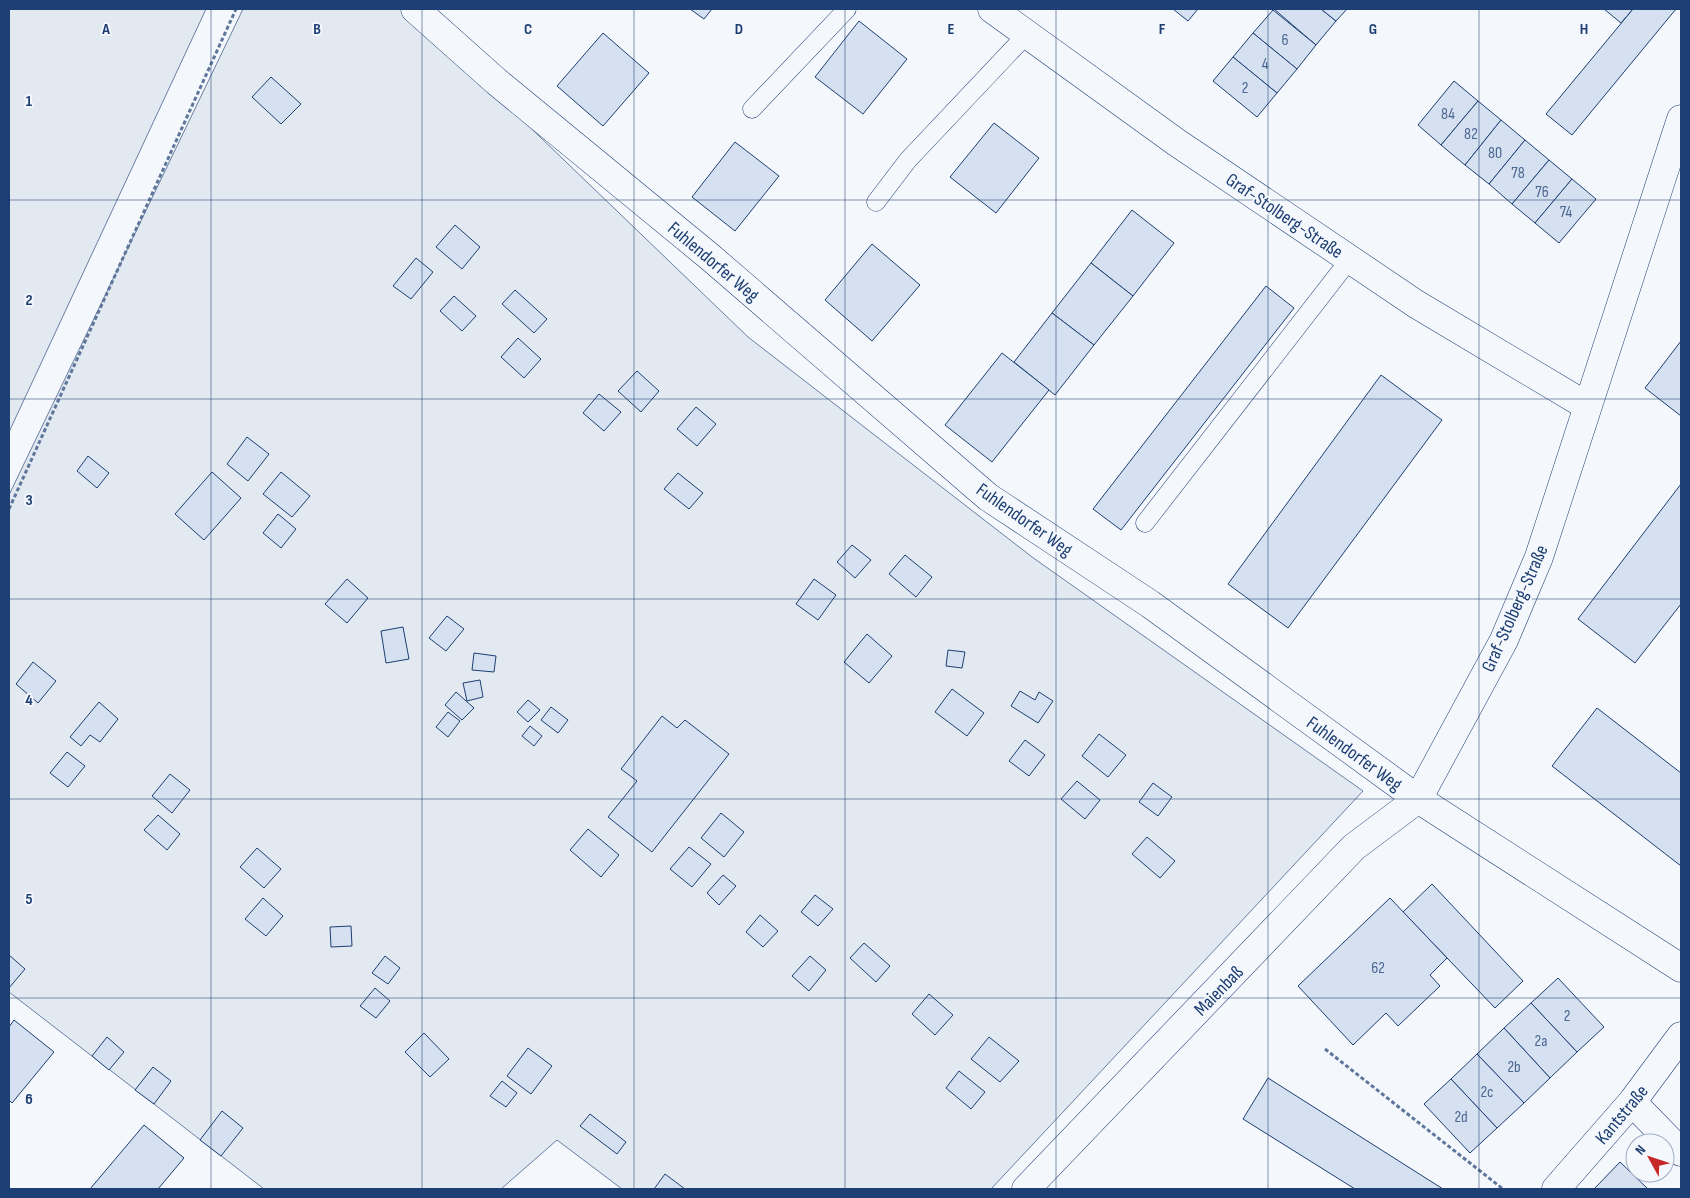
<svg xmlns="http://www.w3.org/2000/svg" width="1690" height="1198" font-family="'Sofia Sans Condensed',sans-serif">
<rect width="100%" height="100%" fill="#f4f7fb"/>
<!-- green -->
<g fill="#e3e9f0" stroke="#687fa3">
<path d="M 9,9 L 206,9 L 9,432 Z"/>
<path d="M 243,9 L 407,9 L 748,337 L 1032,557 L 1363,791 L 991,1189 L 622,1189 L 557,1140 L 501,1189 L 264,1189 L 9,992 L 9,495 Z"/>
</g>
<!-- building -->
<g fill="#d5e0f0" stroke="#1d3f73">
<path d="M 690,9 L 712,9 L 704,19 Z"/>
<path d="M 1173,9 L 1198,9 L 1188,21 Z"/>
<path d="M 1274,9 L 1321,9 L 1336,21 L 1316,45 Z"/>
<path d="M 1321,9 L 1347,9 L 1336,21 Z"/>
<path d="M 1604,9 L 1633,9 L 1621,23 Z"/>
<path d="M 1633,9 L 1676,9 L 1572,135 L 1546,114 Z"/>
<path d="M 1273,10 L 1316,45 L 1297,69 L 1253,33 Z"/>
<path d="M 859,21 L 907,59 L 863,114 L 815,77 Z"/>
<path d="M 603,33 L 649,73 L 603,126 L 557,86 Z"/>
<path d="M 1253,33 L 1297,69 L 1277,93 L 1233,57 Z"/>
<path d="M 1233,57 L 1277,93 L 1257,117 L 1213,81 Z"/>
<path d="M 271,77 L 301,104 L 281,124 L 252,97 Z"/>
<path d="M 1454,81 L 1478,101 L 1441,145 L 1418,125 Z"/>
<path d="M 1478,101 L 1501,120 L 1465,165 L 1441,145 Z"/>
<path d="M 1501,120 L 1525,140 L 1489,184 L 1465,165 Z"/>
<path d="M 994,123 L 1039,158 L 996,213 L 950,177 Z"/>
<path d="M 1525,140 L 1549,160 L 1512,204 L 1489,184 Z"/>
<path d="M 735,142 L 779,176 L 735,231 L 692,197 Z"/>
<path d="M 1549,160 L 1572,179 L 1535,223 L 1512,204 Z"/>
<path d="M 1572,179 L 1596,199 L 1559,243 L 1535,223 Z"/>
<path d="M 1132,210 L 1174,243 L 1133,296 L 1091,263 Z"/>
<path d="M 455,225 L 480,247 L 462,269 L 436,247 Z"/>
<path d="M 872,244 L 920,285 L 872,341 L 825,300 Z"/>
<path d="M 416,258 L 433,272 L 411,299 L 393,286 Z"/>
<path d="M 1091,263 L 1133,296 L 1094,345 L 1052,313 Z"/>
<path d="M 1266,286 L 1294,308 L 1121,530 L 1093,509 Z"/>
<path d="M 515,290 L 547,319 L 534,333 L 502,304 Z"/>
<path d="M 454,296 L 476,316 L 462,331 L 440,311 Z"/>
<path d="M 1052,313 L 1094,345 L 1055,395 L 1014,362 Z"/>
<path d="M 518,338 L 541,359 L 524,378 L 501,357 Z"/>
<path d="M 1681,341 L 1681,416 L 1645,388 Z"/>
<path d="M 1002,353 L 1049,390 L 992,462 L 945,425 Z"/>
<path d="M 637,371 L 659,391 L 641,412 L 618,391 Z"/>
<path d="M 1381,375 L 1442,420 L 1288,628 L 1228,584 Z"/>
<path d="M 599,394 L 621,412 L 604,431 L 583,413 Z"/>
<path d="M 696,407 L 716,424 L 697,446 L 677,429 Z"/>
<path d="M 247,437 L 269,454 L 248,481 L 227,464 Z"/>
<path d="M 88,456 L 109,473 L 97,488 L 77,471 Z"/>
<path d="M 212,472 L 241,498 L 204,540 L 175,514 Z"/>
<path d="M 281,472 L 310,496 L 292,517 L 263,494 Z"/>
<path d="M 678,473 L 703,493 L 689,509 L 664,489 Z"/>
<path d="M 1681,484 L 1681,604 L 1635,663 L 1578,619 Z"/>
<path d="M 278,514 L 296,529 L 281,548 L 263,533 Z"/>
<path d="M 852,545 L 871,560 L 855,578 L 837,562 Z"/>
<path d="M 905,555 L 932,577 L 916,597 L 889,574 Z"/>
<path d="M 347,579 L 368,598 L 347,623 L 325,604 Z"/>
<path d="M 814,579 L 836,595 L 818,620 L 796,604 Z"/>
<path d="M 447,616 L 464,629 L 446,651 L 429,638 Z"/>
<path d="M 403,627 L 409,659 L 386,663 L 381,631 Z"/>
<path d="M 867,634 L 892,656 L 869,683 L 844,662 Z"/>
<path d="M 948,650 L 965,652 L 962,668 L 946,666 Z"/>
<path d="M 474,653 L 496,656 L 494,672 L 472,670 Z"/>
<path d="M 33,662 L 56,681 L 38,703 L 16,684 Z"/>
<path d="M 480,680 L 483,697 L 467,701 L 463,683 Z"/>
<path d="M 952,689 L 984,713 L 967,736 L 935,712 Z"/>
<path d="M 1020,691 L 1035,700 L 1039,692 L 1053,701 L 1038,723 L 1011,706 Z"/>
<path d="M 456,692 L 474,708 L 462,720 L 445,705 Z"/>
<path d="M 528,700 L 540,710 L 528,722 L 517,712 Z"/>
<path d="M 99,702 L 118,719 L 100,742 L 90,735 L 81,746 L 70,737 Z"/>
<path d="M 551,707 L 568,720 L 558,733 L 541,720 Z"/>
<path d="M 1597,708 L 1681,773 L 1681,866 L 1552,766 Z"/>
<path d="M 448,712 L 460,721 L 448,737 L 436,727 Z"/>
<path d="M 662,716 L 677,728 L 685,720 L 729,754 L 652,852 L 608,817 L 637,781 L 621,769 Z"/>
<path d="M 530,726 L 542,736 L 534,746 L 522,736 Z"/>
<path d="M 1099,734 L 1126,755 L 1108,777 L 1082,756 Z"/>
<path d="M 1025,740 L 1045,755 L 1029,776 L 1009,761 Z"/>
<path d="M 67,752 L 85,766 L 68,787 L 50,773 Z"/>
<path d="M 170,774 L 190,790 L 172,813 L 152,796 Z"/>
<path d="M 1077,781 L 1100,800 L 1085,819 L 1061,799 Z"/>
<path d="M 1153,783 L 1172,797 L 1158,816 L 1139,802 Z"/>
<path d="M 721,813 L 744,832 L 724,857 L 701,838 Z"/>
<path d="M 158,815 L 180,834 L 167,850 L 144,830 Z"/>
<path d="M 588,829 L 619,855 L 601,877 L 570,850 Z"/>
<path d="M 1147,837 L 1175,861 L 1160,878 L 1132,854 Z"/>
<path d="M 689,847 L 711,864 L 692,887 L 670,869 Z"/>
<path d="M 257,848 L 281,869 L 264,888 L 240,867 Z"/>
<path d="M 723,875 L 736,886 L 719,905 L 707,893 Z"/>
<path d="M 1432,884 L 1523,981 L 1495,1008 L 1403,912 Z"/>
<path d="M 815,895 L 833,909 L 818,926 L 801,912 Z"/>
<path d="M 263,898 L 283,916 L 266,936 L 245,919 Z"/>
<path d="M 1390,898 L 1447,958 L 1430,975 L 1440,986 L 1398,1026 L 1386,1013 L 1353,1045 L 1298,986 Z"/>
<path d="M 760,915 L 778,931 L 763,947 L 746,932 Z"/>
<path d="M 351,926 L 352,946 L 331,947 L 330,927 Z"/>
<path d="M 864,943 L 890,966 L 876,982 L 850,958 Z"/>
<path d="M 9,955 L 25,969 L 9,988 Z"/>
<path d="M 385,956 L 400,968 L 388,984 L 372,973 Z"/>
<path d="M 810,956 L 826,970 L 809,991 L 792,976 Z"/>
<path d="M 1558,978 L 1604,1027 L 1577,1052 L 1531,1003 Z"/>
<path d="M 375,988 L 390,1001 L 376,1018 L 360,1006 Z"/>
<path d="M 929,994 L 953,1015 L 935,1035 L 912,1014 Z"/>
<path d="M 1531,1003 L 1577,1052 L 1550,1078 L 1504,1028 Z"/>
<path d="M 14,1020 L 54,1052 L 12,1103 L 9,1100 L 9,1027 Z"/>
<path d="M 1504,1028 L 1550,1078 L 1524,1103 L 1477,1054 Z"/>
<path d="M 424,1033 L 449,1059 L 430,1077 L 405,1052 Z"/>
<path d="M 107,1037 L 124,1052 L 109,1070 L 92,1056 Z"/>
<path d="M 989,1037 L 1019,1061 L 1000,1082 L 971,1059 Z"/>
<path d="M 528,1048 L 552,1066 L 531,1094 L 507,1076 Z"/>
<path d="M 1477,1054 L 1524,1103 L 1497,1128 L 1451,1079 Z"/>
<path d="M 153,1067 L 171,1081 L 154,1104 L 135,1090 Z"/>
<path d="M 959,1071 L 985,1092 L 971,1109 L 946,1088 Z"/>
<path d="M 1268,1078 L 1443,1189 L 1355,1189 L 1243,1119 Z"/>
<path d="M 1451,1079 L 1497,1128 L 1470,1153 L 1424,1104 Z"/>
<path d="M 502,1081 L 517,1093 L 506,1107 L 490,1096 Z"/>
<path d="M 222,1111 L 243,1128 L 221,1156 L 200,1140 Z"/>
<path d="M 590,1114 L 626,1142 L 617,1154 L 580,1126 Z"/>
<path d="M 144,1125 L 184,1158 L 158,1189 L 90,1189 Z"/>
<path d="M 1620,1162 L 1648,1189 L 1594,1189 Z"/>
<path d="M 665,1174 L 685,1189 L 654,1189 Z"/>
</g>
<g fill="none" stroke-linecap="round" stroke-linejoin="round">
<!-- service casing -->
<g stroke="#1d3f73" stroke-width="19">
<g id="service">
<path d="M 752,109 L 847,9"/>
<path d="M 876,202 L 908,160 L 1027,34"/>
<path d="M 1145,523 L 1350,259"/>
</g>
</g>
<!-- minor casing -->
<g stroke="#1d3f73" stroke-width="29">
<g id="minor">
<path d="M 415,9 L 497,82 L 710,257 L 988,497 L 1150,604 L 1418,799 L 1681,968"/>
<path d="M 992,9 L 1176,142 L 1416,304 L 1587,406"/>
<path d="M 1632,1102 L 1681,1152"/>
<path d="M 1026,1189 L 1354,847 L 1418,799 L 1504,640 L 1539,557 L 1681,119"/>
<path d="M 1556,1189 L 1632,1102 L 1681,1036"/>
</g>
</g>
<!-- path -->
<g stroke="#5e769c" stroke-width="3" stroke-dasharray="4 2.5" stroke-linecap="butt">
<path d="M 9,509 L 236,9"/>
<path d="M 1325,1049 L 1503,1189"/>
</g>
<!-- service -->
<use href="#service" stroke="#f4f7fb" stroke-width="18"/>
<!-- minor -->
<use href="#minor" stroke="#f4f7fb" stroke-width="28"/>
</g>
<!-- grid -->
<path fill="none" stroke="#1d3f73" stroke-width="1" stroke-opacity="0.55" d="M 211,9 L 211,1189M 422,9 L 422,1189M 634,9 L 634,1189M 845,9 L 845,1189M 1056,9 L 1056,1189M 1268,9 L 1268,1189M 1479,9 L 1479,1189M 9,200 L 1681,200M 9,399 L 1681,399M 9,599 L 1681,599M 9,799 L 1681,799M 9,998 L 1681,998"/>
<g text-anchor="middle" stroke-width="4" stroke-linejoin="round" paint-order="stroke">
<!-- number labels -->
<g font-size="16" fill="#4b6792">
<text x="1285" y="45">6</text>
<text x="1265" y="69">4</text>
<text x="1245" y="93">2</text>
<text x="1448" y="119">84</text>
<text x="1471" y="139">82</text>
<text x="1495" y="158">80</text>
<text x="1518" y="178">78</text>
<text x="1542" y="197">76</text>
<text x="1566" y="217">74</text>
<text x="1378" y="973">62</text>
<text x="1567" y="1021">2</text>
<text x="1541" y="1046">2a</text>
<text x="1514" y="1072">2b</text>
<text x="1487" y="1097">2c</text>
<text x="1461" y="1122">2d</text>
</g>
<!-- street labels -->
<g font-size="19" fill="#1d3f73" stroke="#f4f7fb">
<text transform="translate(1285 215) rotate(34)" y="7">Graf-Stolberg-Straße</text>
<text transform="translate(714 261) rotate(40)" y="7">Fuhlendorfer Weg</text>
<text transform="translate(1025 519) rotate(35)" y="7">Fuhlendorfer Weg</text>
<text transform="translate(1514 608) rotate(-66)" y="7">Graf-Stolberg-Straße</text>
<text transform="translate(1355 753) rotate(36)" y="7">Fuhlendorfer Weg</text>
<text transform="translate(1218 990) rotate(-46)" y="7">Maienbaß</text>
<text transform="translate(1621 1114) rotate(-50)" y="7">Kantstraße</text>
</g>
</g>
<g font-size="16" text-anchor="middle" font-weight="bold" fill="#1d3f73" stroke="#f4f7fb" stroke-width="4" stroke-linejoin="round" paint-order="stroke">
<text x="106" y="34">A</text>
<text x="317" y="34">B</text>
<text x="528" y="34">C</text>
<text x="739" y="34">D</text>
<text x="951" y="34">E</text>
<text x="1162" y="34">F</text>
<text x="1373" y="34">G</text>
<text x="1584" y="34">H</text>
<text x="29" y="106">1</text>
<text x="29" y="305">2</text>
<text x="29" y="505">3</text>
<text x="29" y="705">4</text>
<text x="29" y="904">5</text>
<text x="29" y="1104">6</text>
</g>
<!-- border -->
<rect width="1690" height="1198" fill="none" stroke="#1d3f73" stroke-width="20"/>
<!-- north arrow -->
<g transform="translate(1650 1158) rotate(310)"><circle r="24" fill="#f4f7fb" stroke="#9eadc5"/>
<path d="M0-4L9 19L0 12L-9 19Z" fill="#c62828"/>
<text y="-8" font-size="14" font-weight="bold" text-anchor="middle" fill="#1d3f73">N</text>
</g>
</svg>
